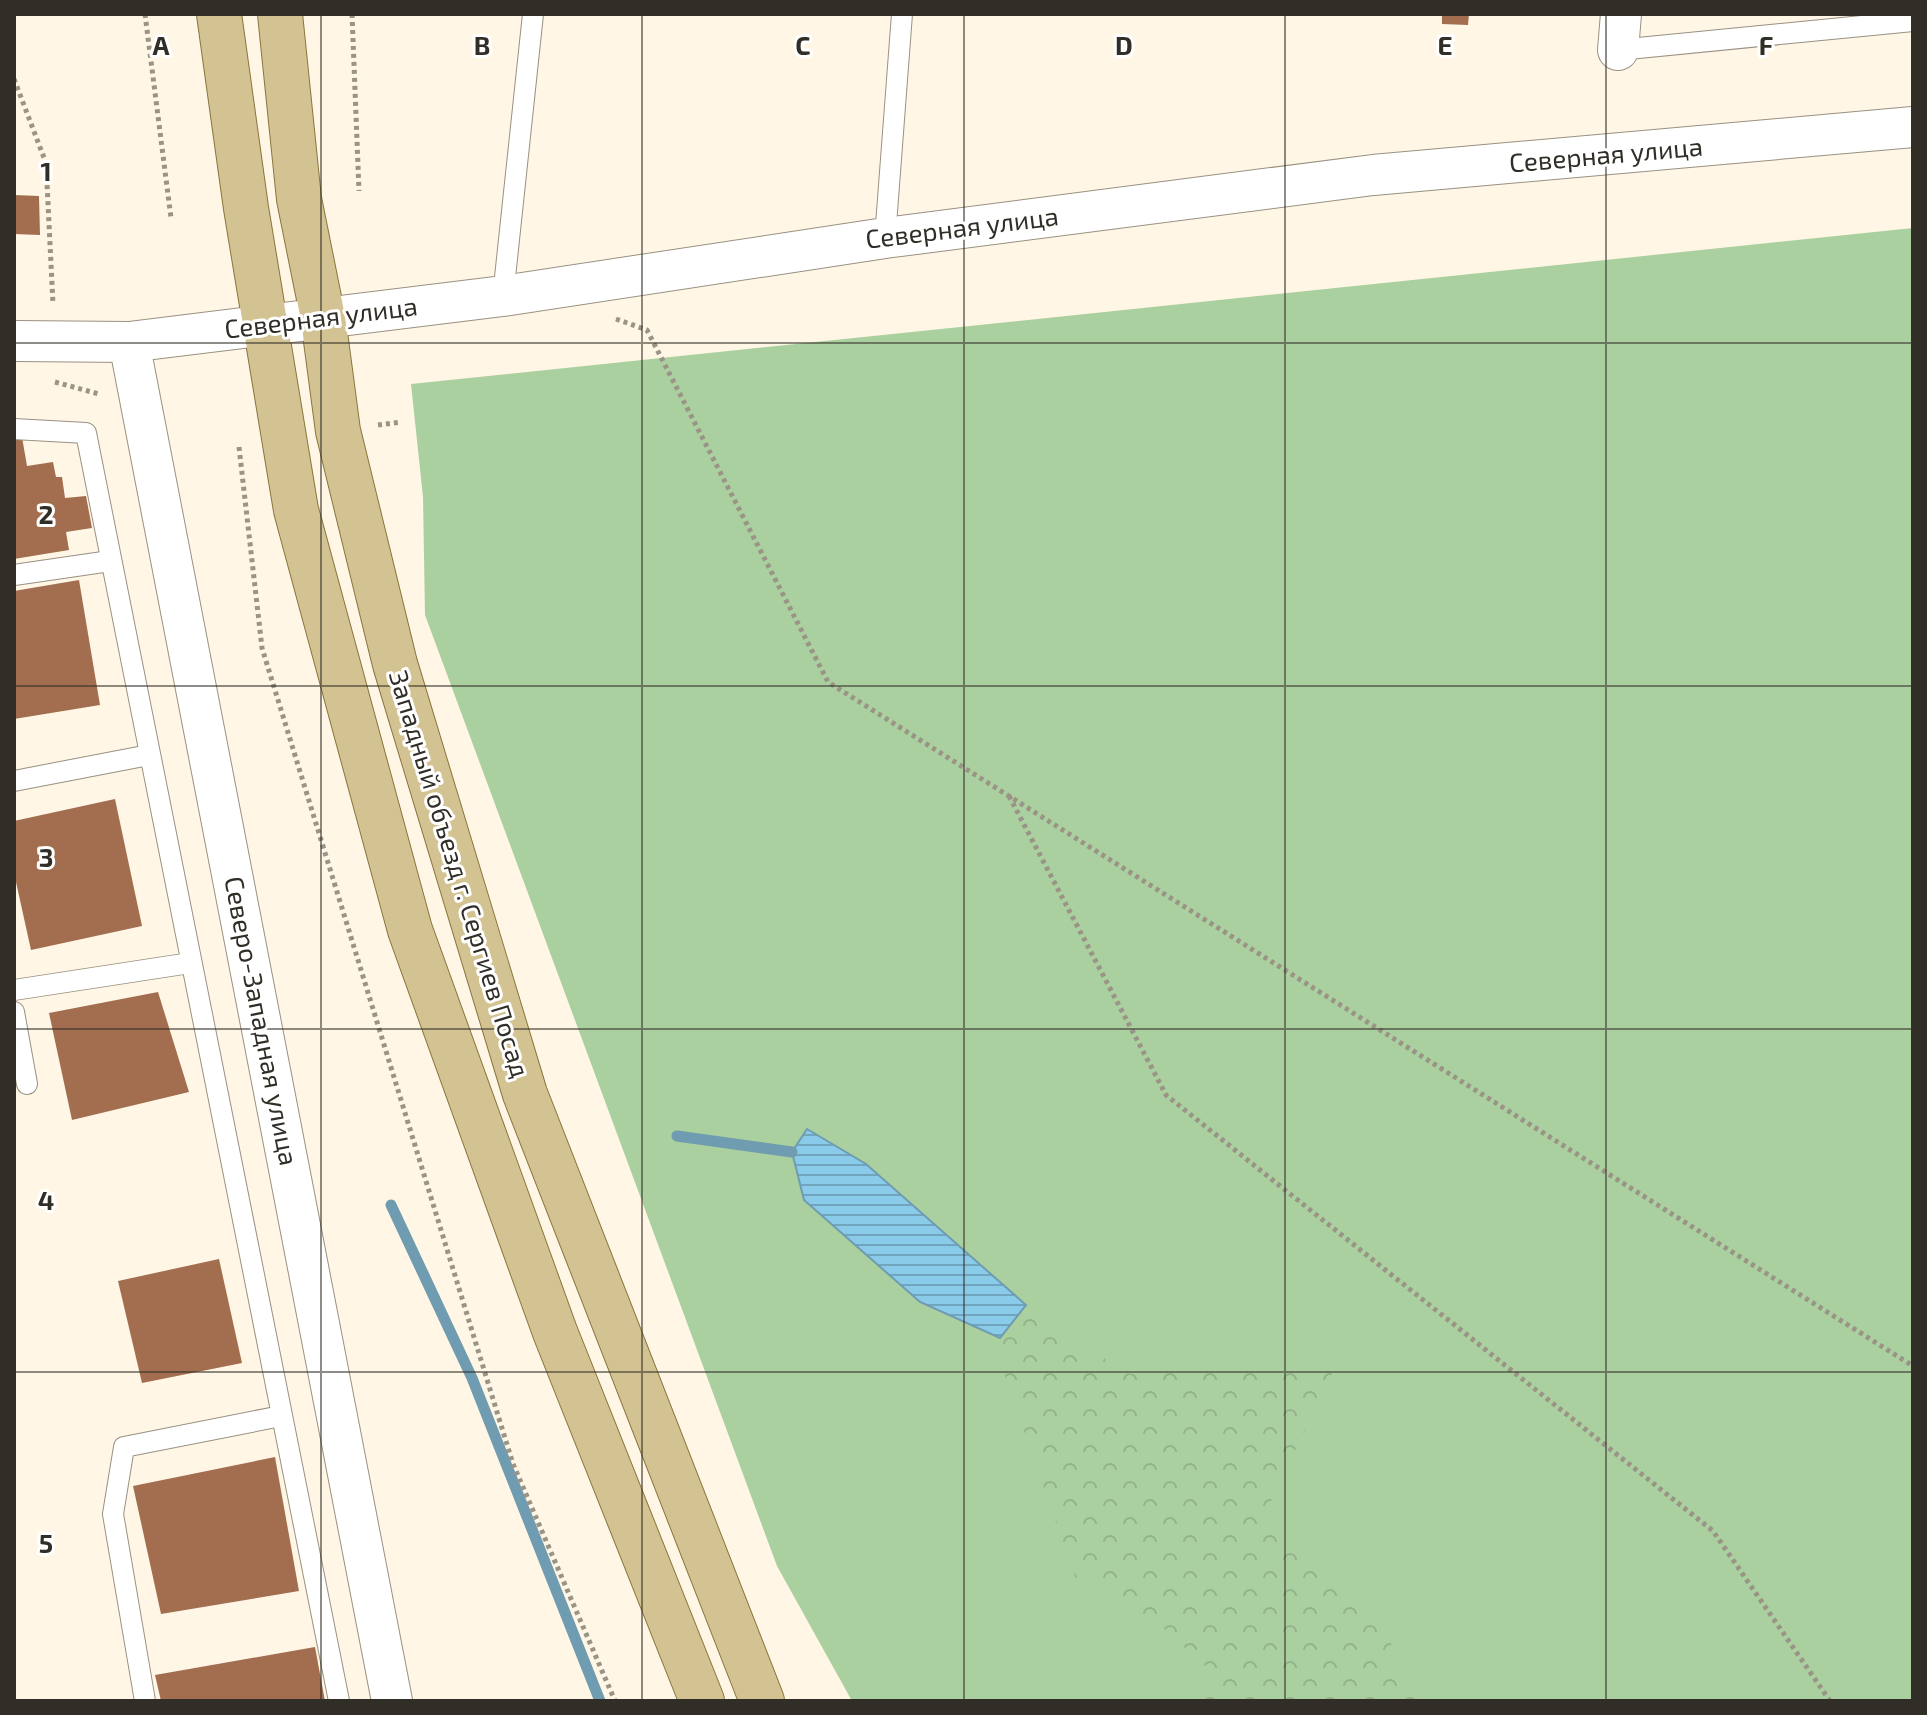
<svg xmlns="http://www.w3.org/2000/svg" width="1927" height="1715" font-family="'Exo 2',sans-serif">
<defs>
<pattern id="forest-crowns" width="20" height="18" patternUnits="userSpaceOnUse" patternTransform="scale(2)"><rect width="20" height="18" fill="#abd09f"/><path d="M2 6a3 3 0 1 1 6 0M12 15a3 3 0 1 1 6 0" fill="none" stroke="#94b389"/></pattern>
<pattern id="water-rules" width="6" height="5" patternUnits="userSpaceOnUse" patternTransform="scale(2)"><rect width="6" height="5" fill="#8acbea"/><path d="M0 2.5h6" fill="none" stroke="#71a5be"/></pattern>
</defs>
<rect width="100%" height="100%" fill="#fff6e5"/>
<!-- grass -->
<path fill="#abd09f" d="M 1913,228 L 1913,1701 L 852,1701 L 777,1566 L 425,615 L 423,497 L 411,384 Z"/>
<!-- forest -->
<path fill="url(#forest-crowns)" d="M 970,1277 L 1130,1374 L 1337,1363 L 1266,1511 L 1390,1642 L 1420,1701 L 1200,1701 L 1215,1675 L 1161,1626 L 1076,1579 Z"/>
<!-- water -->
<path fill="url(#water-rules)" stroke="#6f9cb0" stroke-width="2" d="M 807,1129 L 866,1164 L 1026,1305 L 1000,1338 L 920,1302 L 804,1200 L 792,1152 Z"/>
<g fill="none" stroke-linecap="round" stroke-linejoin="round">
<!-- stream -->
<g stroke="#6f9cb0" stroke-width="11">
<path d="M 677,1136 L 792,1152"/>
<path d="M 391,1205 L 472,1378 L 600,1701"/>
</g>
</g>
<!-- building -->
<g fill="#a26e4f">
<path d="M 1442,14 L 1469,14 L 1468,25 L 1442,24 Z"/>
<path d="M 14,195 L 39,196 L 40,235 L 14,234 Z"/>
<path d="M 22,437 L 27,466 L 53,462 L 56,477 L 62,477 L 65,498 L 86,496 L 92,528 L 66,532 L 69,550 L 14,559 L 14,438 Z"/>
<path d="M 79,580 L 100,705 L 14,719 L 14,591 Z"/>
<path d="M 115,799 L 142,926 L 31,950 L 14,873 L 14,821 Z"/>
<path d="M 158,992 L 189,1092 L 72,1120 L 49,1013 Z"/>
<path d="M 219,1259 L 242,1363 L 142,1383 L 118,1281 Z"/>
<path d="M 275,1457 L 299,1591 L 161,1614 L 133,1486 Z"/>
<path d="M 315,1647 L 325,1701 L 161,1701 L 155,1675 Z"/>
</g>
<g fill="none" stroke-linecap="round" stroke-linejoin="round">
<!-- lane casing -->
<g stroke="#999181" stroke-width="22">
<g id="lane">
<path d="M 1618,50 L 1913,21"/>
<path d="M 885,238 L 902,14"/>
<path d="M 503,296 L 533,14"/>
<path d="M 14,429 L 86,433 L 339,1701"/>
<path d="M 14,575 L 110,561"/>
<path d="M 14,781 L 149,755"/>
<path d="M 14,990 L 190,963"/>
<path d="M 14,1012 L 27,1084"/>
<path d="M 145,1701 L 113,1514 L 124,1447 L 281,1416"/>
</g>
</g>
<!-- street casing -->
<g stroke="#999181" stroke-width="42">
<g id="street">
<path d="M 1618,50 L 1621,14"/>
<path d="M 14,341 L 129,342 L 503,296 L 885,238 L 1373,175 L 1913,127"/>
<path d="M 129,342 L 392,1701"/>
</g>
</g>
<!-- primary casing -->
<g stroke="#89753d" stroke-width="46">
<g id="primary">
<path d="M 219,14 L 246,208 L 296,510 L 410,930 L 555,1332 L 702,1701"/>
<path d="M 280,14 L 299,199 L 323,318 L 338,431 L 395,664 L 525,1094 L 762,1701"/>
</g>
</g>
<!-- path -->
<g stroke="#9a9487" stroke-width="5" stroke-dasharray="4 4" stroke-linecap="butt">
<path d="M 145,14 L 171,218"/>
<path d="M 352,14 L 359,191"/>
<path d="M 14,79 L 46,163 L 53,304"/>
<path d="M 616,319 L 647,330 L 828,682 L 1913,1366"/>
<path d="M 55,382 L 99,394"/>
<path d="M 378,425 L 401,422"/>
<path d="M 239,447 L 262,648 L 513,1464 L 615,1701"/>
<path d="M 1009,796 L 1166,1095 L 1713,1531 L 1830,1701"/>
</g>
<!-- lane -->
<use href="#lane" stroke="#fff" stroke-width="20"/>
<!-- street -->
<use href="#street" stroke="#fff" stroke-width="40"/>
<!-- primary -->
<use href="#primary" stroke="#d4c392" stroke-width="44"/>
</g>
<!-- grid -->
<path fill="none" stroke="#312e27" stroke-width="2" stroke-opacity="0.55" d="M 321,14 L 321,1701M 642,14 L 642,1701M 964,14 L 964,1701M 1285,14 L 1285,1701M 1606,14 L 1606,1701M 14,343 L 1913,343M 14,686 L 1913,686M 14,1029 L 1913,1029M 14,1372 L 1913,1372"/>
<g text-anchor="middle" stroke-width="6" stroke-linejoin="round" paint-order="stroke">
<!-- street labels -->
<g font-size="26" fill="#312e27" stroke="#fff">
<text transform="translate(1606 155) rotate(-5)" y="9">Северная улица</text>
<text transform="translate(962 228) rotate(-7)" y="9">Северная улица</text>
<text transform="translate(321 318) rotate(-7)" y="9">Северная улица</text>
<text transform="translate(459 874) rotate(73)" y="9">Западный объезд г. Сергиев Посад</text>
<text transform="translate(261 1021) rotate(79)" y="9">Северо-Западная улица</text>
</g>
</g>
<g font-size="26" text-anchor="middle" font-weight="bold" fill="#312e27" stroke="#fff" stroke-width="6" stroke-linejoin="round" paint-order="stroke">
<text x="161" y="55">A</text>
<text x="482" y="55">B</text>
<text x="803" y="55">C</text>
<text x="1124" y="55">D</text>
<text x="1445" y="55">E</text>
<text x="1766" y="55">F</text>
<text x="46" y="181">1</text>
<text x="46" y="524">2</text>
<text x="46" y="867">3</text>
<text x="46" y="1210">4</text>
<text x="46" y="1553">5</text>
</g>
<!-- border -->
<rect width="1927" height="1715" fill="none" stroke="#312e27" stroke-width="32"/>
</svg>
